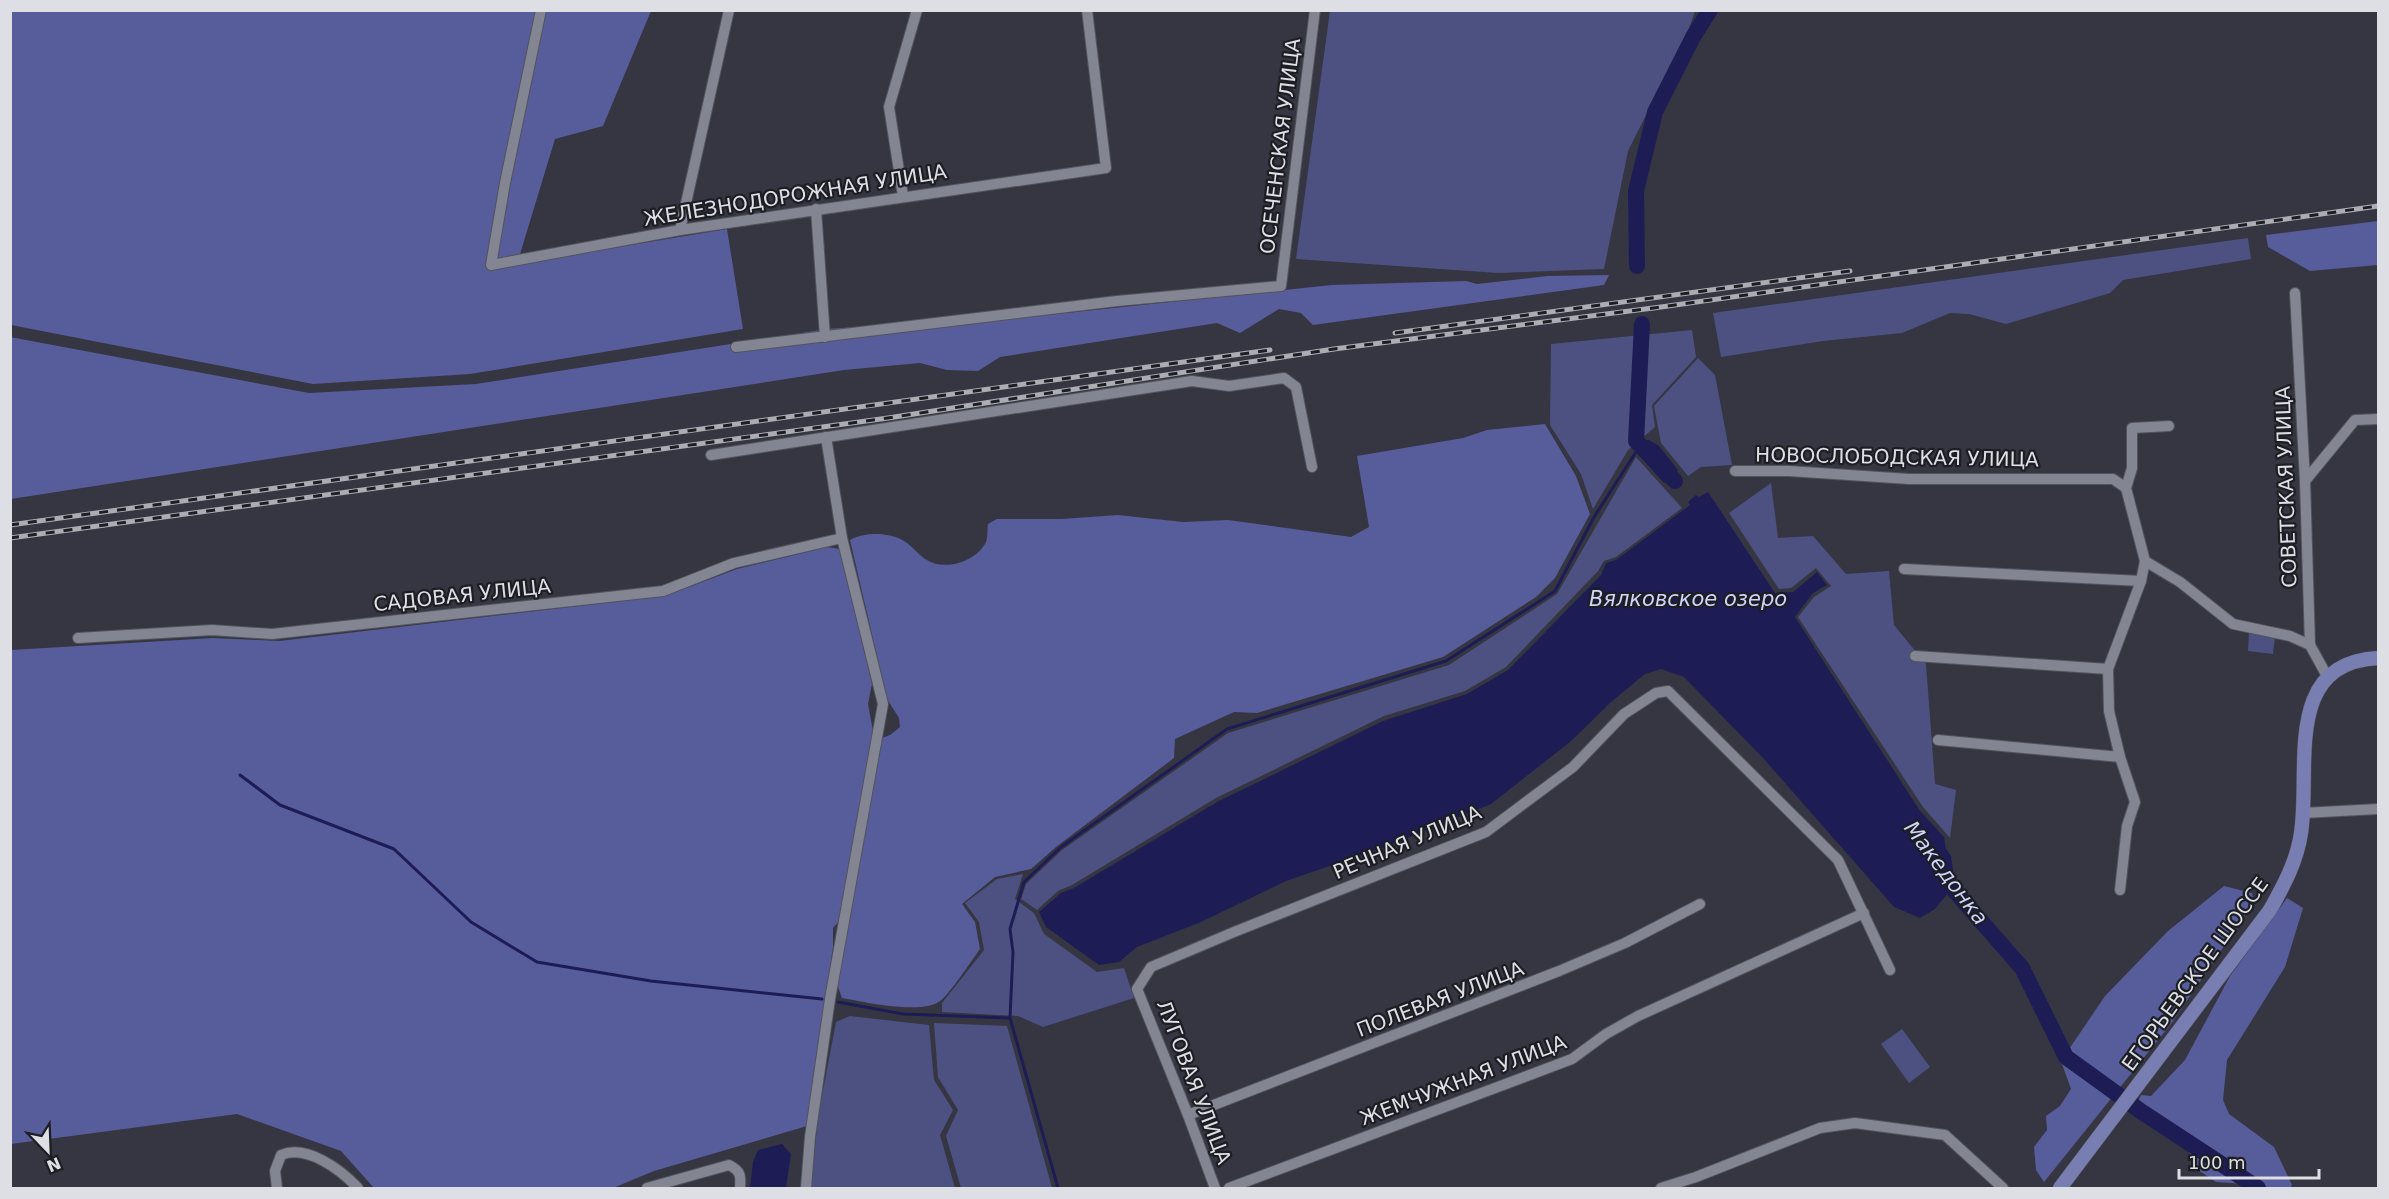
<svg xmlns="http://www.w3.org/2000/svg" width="2389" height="1199" font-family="'DejaVu Sans',sans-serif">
<rect width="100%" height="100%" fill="#353641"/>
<!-- green -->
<g fill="#4d5181">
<path d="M 1330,11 L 1695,11 L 1688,31 L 1628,151 L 1604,269 L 1498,273 L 1296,259 Z"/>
<path d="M 2248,238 L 2251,259 L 2123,280 L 2110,293 L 2006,324 L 1969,314 L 1950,313 L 1902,333 L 1823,341 L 1721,357 L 1713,313 Z"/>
<path d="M 1692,330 L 1696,357 L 1652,405 L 1655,427 L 1628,450 L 1593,509 L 1581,474 L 1550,425 L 1551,344 Z"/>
<path d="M 1698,358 L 1715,375 L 1732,465 L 1701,467 L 1688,476 L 1661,443 L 1654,406 Z"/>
<path d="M 1636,457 L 1682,508 L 1616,557 L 1604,561 L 1598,571 L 1506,667 L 1465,691 L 1384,716 L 1216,798 L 1072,885 L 1058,891 L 1037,910 L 1021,899 L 1026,884 L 1062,850 L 1228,733 L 1449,665 L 1557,594 Z"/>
<path d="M 1771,483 L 1778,538 L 1813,536 L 1846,574 L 1889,571 L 1894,625 L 1926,664 L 1935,784 L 1956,790 L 1950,838 L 1923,807 L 1798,617 L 1814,597 L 1831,586 L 1816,568 L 1791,588 L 1779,589 L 1729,513 Z"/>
<path d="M 2249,632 L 2275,637 L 2273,654 L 2248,651 Z"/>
<path d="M 1023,874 L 1015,899 L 1034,913 L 1044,934 L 1097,972 L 1124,968 L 1134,998 L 1043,1027 L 1018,1016 L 942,1012 L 942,1003 L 984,950 L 979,922 L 965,903 L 997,879 Z"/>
<path d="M 850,1016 L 929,1025 L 934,1080 L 953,1110 L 940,1135 L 955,1188 L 811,1188 L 818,1117 L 836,1022 Z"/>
<path d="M 934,1023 L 1007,1026 L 1052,1188 L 961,1188 L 946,1136 L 958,1110 L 938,1077 Z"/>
<path d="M 1902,1029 L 1930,1067 L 1909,1083 L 1881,1044 Z"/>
</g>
<!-- forest -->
<g fill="#575c9b">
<path d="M 10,11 L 651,11 L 603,126 L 555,139 L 517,264 L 727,229 L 743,329 L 470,374 L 313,384 L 11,325 Z"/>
<path d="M 2378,221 L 2378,265 L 2310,271 L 2268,247 L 2266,235 Z"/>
<path d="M 1609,275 L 1604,285 L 1313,325 L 1301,313 L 1279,309 L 1240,333 L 1217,323 L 1000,357 L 978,371 L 947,370 L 920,363 L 844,370 L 11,499 L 10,337 L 309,393 L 476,384 L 827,329 L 1066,313 L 1332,285 L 1466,281 L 1477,284 L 1547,276 Z"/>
<path d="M 1545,424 L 1576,476 L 1590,514 L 1555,578 L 1536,597 L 1443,657 L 1257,713 L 1234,712 L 1175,739 L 1174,758 L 1056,847 L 1031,869 L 995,877 L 962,904 L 975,922 L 980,949 C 971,961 950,994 940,1001 C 922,1015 864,1002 842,998 L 837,984 L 882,738 L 890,735 L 900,727 L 899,718 L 887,699 L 850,540 C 865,532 889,532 904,541 C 912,546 918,554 925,559 C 944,572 976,562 986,542 C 988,537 987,529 988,524 L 997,519 L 1061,519 L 1118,515 L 1183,522 L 1228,520 L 1351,537 L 1369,527 L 1357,456 L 1463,438 L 1487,430 Z"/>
<path d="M 827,547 L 840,549 L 872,684 L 868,704 L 873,731 L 842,918 L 833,928 L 833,947 L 807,1126 L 654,1171 L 613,1188 L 374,1188 L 341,1151 L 237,1114 L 11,1144 L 11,650 L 213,638 L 279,641 L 665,596 L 737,569 Z"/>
<path d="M 2224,886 L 2252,893 L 2254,902 L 2171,1024 L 2044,1182 L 2036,1170 L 2034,1147 L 2047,1130 L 2046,1116 L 2060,1106 L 2071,1089 L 2061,1061 L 2105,996 L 2168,931 Z"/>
<path d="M 2287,898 L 2303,908 L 2285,967 L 2227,1060 L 2223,1100 L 2229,1114 L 2274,1147 L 2292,1185 L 2290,1188 L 2264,1188 L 2245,1184 L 2216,1182 L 2192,1166 L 2186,1132 L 2138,1102 L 2141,1095 L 2151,1096 L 2185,1060 L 2230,976 Z"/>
</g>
<!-- water -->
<g fill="#1e1c55">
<path d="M 1649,440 L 1659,446 L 1678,470 L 1675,474 L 1679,477 L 1672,484 L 1668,480 L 1664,483 L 1636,452 L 1636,441 Z"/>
<path d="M 1708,492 L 1775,593 L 1793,592 L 1817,572 L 1827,585 L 1813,593 L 1795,617 L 1920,811 L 1944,837 L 1946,849 L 1951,856 L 1953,870 L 1952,888 L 1935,909 L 1920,918 L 1894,907 L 1763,758 L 1684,677 L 1661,669 L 1645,674 L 1611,702 L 1570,742 L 1491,804 L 1393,844 L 1286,881 L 1201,922 L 1137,947 L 1119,962 L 1099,965 L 1046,927 L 1039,912 L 1061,893 L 1074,888 L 1217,802 L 1383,721 L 1467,694 L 1508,670 L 1601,575 L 1606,563 L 1616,560 L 1690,505 L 1688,502 L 1696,495 L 1699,497 Z"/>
<path d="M 782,1144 L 791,1154 L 786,1188 L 750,1188 L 753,1162 L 758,1150 Z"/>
</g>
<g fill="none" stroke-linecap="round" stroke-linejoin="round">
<!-- stream -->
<g stroke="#1e1c55" stroke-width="3">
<path d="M 240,775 L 280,805 L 394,849 L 471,922 L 537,962 L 651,981 L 822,999"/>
<path d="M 838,1002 L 903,1014 L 1009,1018"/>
<path d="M 1058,1188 L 1010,1018 L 1013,952 L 1010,929 L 1024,882 L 1061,847 L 1227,729 L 1446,661 L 1555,591 L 1594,517 L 1636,452"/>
</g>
<!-- river -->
<g stroke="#1e1c55" stroke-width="16">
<path d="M 1637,266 L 1636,191 L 1655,112 L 1693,37 L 1710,10"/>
<path d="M 1642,324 L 1636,441 L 1675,481"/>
<path d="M 1939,869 L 1952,888 L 2022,968 L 2066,1057 L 2142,1112 L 2258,1188"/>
</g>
<!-- minor casing -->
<g stroke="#52545c" stroke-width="12">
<g id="minor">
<path d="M 541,10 L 505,183 L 491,265 L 680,230 L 1106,168 L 1087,10"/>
<path d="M 903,196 L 889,107 L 917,10"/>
<path d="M 816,209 L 825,337"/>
<path d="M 680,230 L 729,10"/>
<path d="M 2295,293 L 2305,481 L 2310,645 L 2327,676"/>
<path d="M 736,347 L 1117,301 L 1281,286 L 1315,10"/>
<path d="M 711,455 L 1192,381 L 1229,386 L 1284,378 L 1296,387 L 1312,467"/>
<path d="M 1735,471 L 1789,471 L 1909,479 L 2113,479 L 2126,488"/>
<path d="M 2305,481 L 2355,420 L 2378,419"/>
<path d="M 2126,488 L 2145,561 L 2180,582 L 2233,624 L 2290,636 L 2310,645"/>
<path d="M 2126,488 L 2132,468 L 2132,428 L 2169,426"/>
<path d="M 1904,569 L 2141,581"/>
<path d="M 78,638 L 212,630 L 272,634 L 663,591 L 734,563 L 842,538"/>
<path d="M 1915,656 L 2108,669"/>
<path d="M 1938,740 L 2120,757"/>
<path d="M 2303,813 L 2378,809"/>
<path d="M 2120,890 L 2127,826 L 2135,802 L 2120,757 L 2109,711 L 2108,669 L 2141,581 L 2145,561"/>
<path d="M 1188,1115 L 1559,971 L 1625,943 L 1700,904"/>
<path d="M 277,1188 L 275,1171 L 281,1155 C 307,1144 341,1170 358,1188"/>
<path d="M 647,1188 L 729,1165 C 741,1171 741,1176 740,1188"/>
<path d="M 806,1188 L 810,1137 L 830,999 L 883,704 L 842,538 L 826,437"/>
<path d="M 1215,1188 L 1188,1115 L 1137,989 L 1151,967 L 1234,932 L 1486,832 L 1573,767 L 1624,714 L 1656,693 L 1668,691 L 1838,860 L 1890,970"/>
<path d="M 1229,1188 L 1572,1059 L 1606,1034 L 1638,1016 L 1864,913"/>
<path d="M 1661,1188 L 1696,1177 L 1820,1128 L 1855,1123 L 1945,1135 L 2003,1188"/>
</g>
</g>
<!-- major casing -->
<g stroke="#52545c" stroke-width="15">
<path id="major" d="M 2060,1188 L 2270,910 C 2284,885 2297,861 2301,833 C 2311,768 2282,663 2378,658"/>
</g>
<!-- minor -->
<use href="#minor" stroke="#838592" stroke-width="10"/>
<!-- major -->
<use href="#major" stroke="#797eb2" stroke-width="14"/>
<!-- rail casing -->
<g stroke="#abacb4" stroke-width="5">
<g id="rail">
<path d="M 1395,333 L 1850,271"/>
<path d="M 10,525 L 1270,350"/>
<path d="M 10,538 L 888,418 L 1334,349 L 1661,307 L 2378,206"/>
</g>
</g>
<!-- rail -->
<use href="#rail" stroke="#1d1e23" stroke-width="3" stroke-dasharray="9" stroke-linecap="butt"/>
</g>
<g text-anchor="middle" stroke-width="4.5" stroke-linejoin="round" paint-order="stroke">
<!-- street labels -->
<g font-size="20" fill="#dedfe5" stroke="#1d1e23">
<text transform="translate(1280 146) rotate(-83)" y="7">ОСЕЧЕНСКАЯ УЛИЦА</text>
<text transform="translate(795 195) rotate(-9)" y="7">ЖЕЛЕЗНОДОРОЖНАЯ УЛИЦА</text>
<text transform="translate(1897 457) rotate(1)" y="7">НОВОСЛОБОДСКАЯ УЛИЦА</text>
<text transform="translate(2286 487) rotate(-92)" y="7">СОВЕТСКАЯ УЛИЦА</text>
<text transform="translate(462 595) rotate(-6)" y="7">САДОВАЯ УЛИЦА</text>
<text transform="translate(1407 842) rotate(-23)" y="7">РЕЧНАЯ УЛИЦА</text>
<text transform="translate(2195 974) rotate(-54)" y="7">ЕГОРЬЕВСКОЕ ШОССЕ</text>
<text transform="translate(1440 999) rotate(-21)" y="7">ПОЛЕВАЯ УЛИЦА</text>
<text transform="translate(1463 1080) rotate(-21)" y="7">ЖЕМЧУЖНАЯ УЛИЦА</text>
<text transform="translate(1194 1082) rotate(69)" y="7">ЛУГОВАЯ УЛИЦА</text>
</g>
<!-- water labels -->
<g font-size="21" font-style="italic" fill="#cfd4fa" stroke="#1d1e23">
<text x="1688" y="606">Вялковское озеро</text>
<text transform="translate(1946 873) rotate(53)" y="7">Македонка</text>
</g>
</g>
<!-- border -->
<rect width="2389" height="1199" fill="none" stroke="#dedfe5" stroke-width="24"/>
<!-- north arrow -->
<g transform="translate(48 1151) rotate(157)" stroke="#1d1e23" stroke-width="4.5" paint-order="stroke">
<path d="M0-4.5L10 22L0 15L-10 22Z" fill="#dedfe5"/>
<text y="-9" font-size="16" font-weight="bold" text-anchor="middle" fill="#dedfe5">N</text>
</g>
<!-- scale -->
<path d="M2179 1169v9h140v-9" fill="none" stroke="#dedfe5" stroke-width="3"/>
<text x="2188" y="1169" font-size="18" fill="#dedfe5" stroke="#1d1e23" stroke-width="4.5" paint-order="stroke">100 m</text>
</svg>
